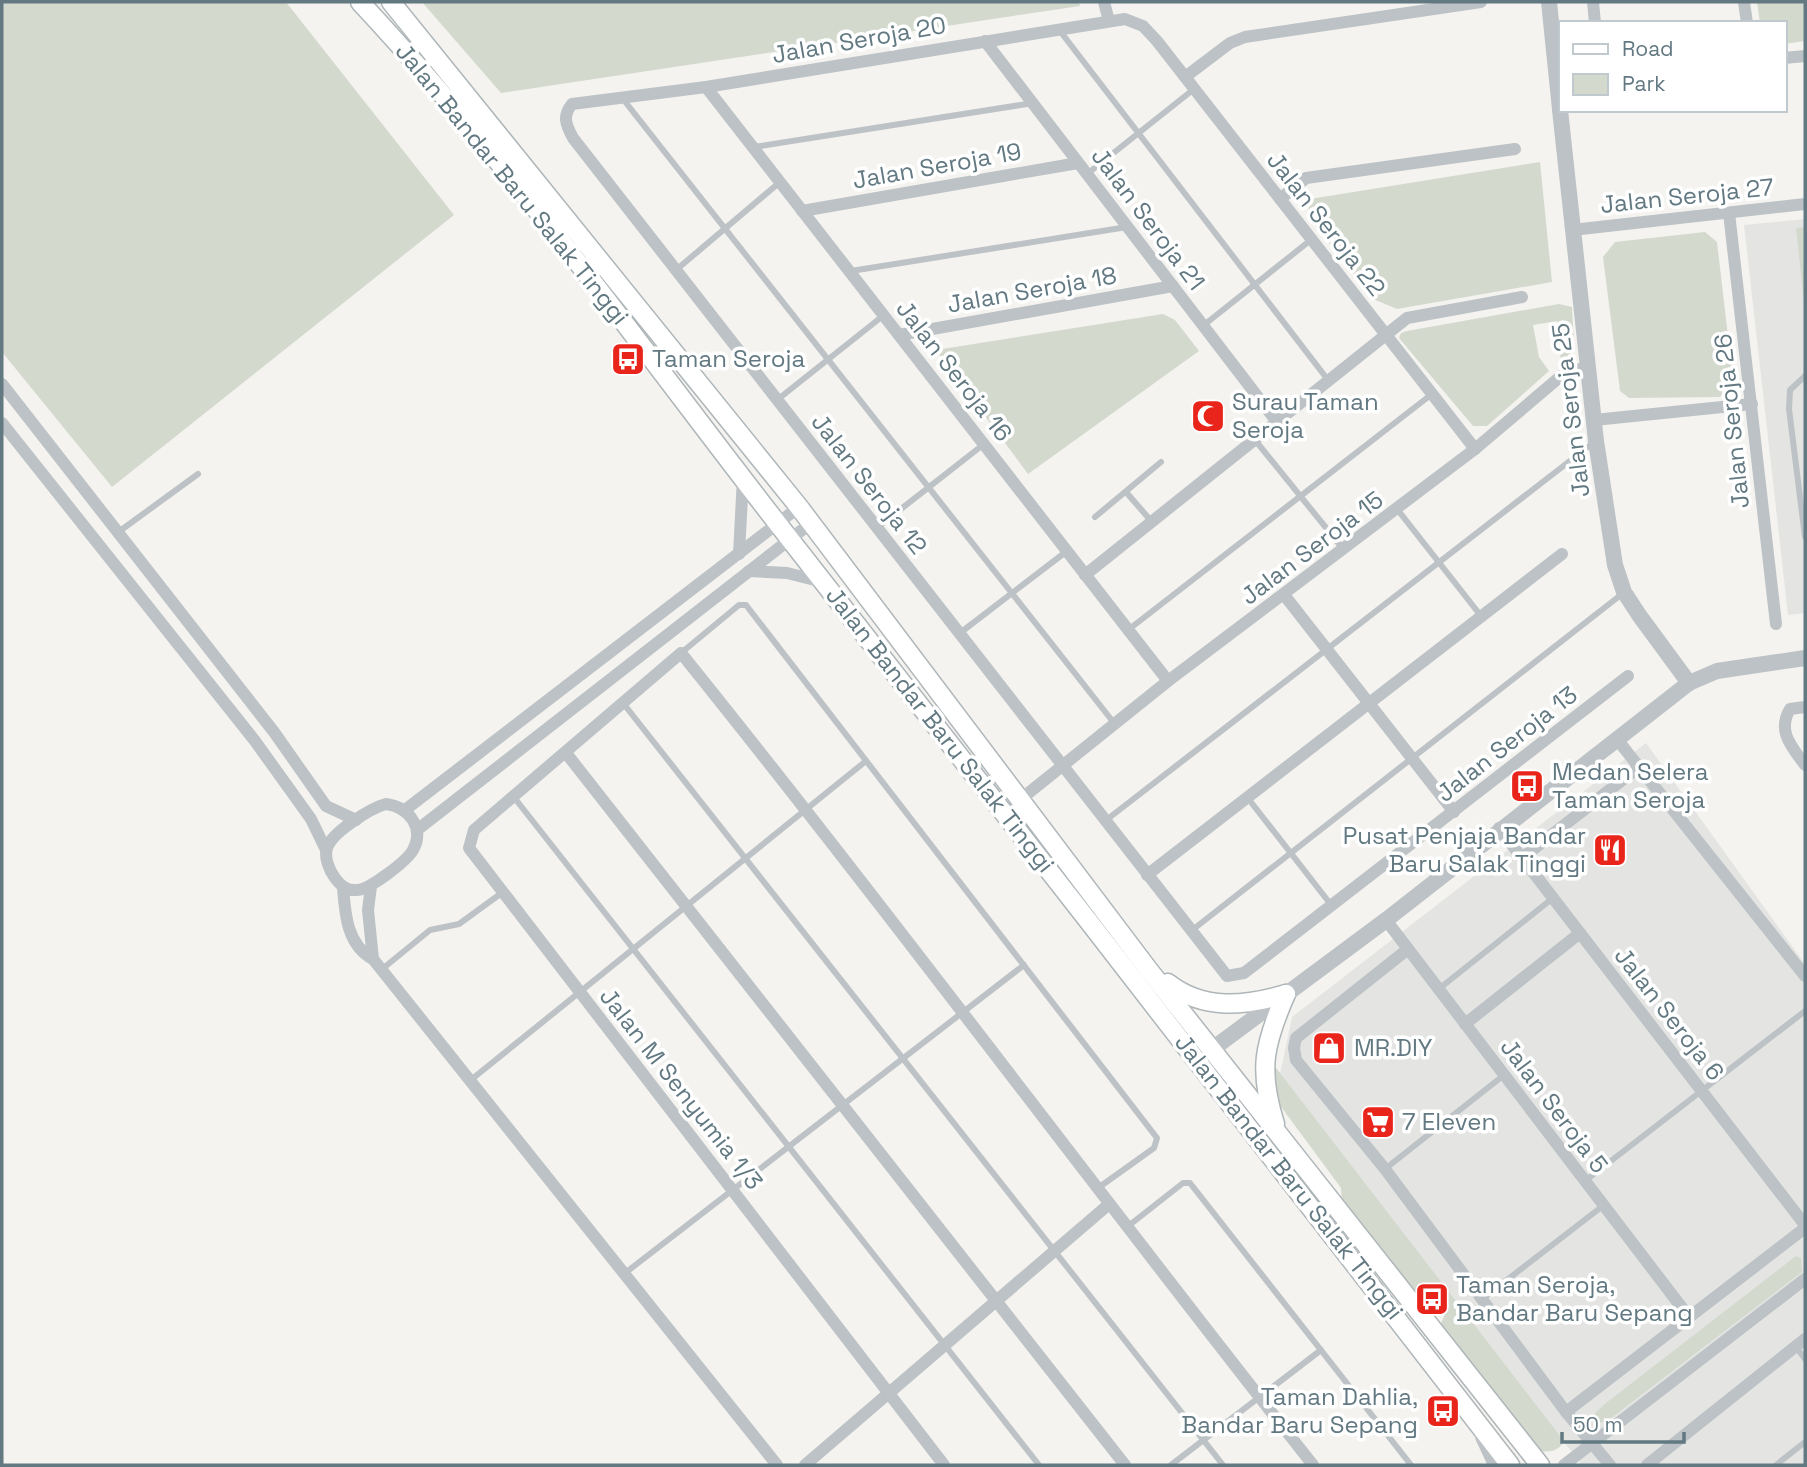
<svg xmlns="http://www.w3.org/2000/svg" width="1807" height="1467" font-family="'Space Grotesk',sans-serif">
<rect width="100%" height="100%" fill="#f4f3ef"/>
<!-- built -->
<g fill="#e4e5e3">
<path d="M 1805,219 L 1805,613 L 1788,615 L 1744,225 Z"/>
<path d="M 1646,743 L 1805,964 L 1805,1465 L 1582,1465 L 1280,1074 L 1292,1017 Z"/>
</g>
<!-- green -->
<g fill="#d4d9ce">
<path d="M 2,2 L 286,2 L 454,215 L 112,487 L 2,352 Z"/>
<path d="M 422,2 L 1079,2 L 1080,6 L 501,93 Z"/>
<path d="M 1757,2 L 1805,2 L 1805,41 L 1784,44 L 1784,23 L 1760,23 Z"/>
<path d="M 1540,162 L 1552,282 L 1397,309 L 1373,299 L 1308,216 L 1310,199 Z"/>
<path d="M 1805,227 L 1805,312 L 1796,228 Z"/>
<path d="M 1705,232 L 1717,242 L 1733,379 L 1720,397 L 1629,398 L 1620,391 L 1603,257 L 1615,242 Z"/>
<path d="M 1559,304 L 1572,307 L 1574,344 L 1568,360 L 1561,361 L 1557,321 L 1533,325 L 1539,357 L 1549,371 L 1487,426 L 1473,426 L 1399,338 L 1401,333 L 1407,331 Z"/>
<path d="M 1163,314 L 1175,320 L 1199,351 L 1028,474 L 936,350 Z"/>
<path d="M 1270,1060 L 1564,1441 C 1558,1452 1550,1452 1539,1451 L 1440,1326 L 1449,1305 L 1434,1286 L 1414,1292 L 1342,1202 L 1341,1188 L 1279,1104 Z"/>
<path d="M 1796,1256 L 1801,1258 L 1802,1272 L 1606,1422 L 1598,1423 L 1595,1420 L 1595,1413 L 1606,1403 Z"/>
</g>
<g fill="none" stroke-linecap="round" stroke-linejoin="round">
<!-- secondary casing -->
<g stroke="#afb6b9" stroke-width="21">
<g id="secondary">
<path d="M 360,2 C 517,170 650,361 792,542 C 1032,849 1273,1156 1510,1465"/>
<path d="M 391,2 L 799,507 L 1148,969 L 1540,1465"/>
<path d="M 1168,983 C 1204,1011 1245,1006 1286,994"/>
<path d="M 1275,1124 C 1258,1070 1264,1044 1286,994"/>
</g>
</g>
<!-- service -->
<g stroke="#bcc2c5" stroke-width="6">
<path d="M 1060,31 L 1328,380"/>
<path d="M 623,99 L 1114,723"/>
<path d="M 754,147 L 1033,103"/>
<path d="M 1087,174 L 1194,89"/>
<path d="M 676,270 L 780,182"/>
<path d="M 851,271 L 1127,227"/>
<path d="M 1204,325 L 1312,239"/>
<path d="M 1805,376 L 1790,390 L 1789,409 L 1805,537"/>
<path d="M 777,400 L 884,315"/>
<path d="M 1255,440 L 1344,550"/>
<path d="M 1126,492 L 1152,522"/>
<path d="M 1397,509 L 1481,616"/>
<path d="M 1095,517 L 1161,462"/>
<path d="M 878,527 L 984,444"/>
<path d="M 117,533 L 198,474"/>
<path d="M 1128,630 L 1432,394"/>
<path d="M 960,633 L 1067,551"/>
<path d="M 681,653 L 739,605 L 746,605 L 1157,1138 L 1154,1148 L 1098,1188"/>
<path d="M 623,703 L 1223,1465"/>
<path d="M 513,796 L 1039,1465"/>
<path d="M 1247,797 L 1332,906"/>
<path d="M 1105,821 L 1593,443"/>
<path d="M 1191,931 L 1622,594"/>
<path d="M 381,970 L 430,930 L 459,924 L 503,892"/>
<path d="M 1440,988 L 1553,898"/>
<path d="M 472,1079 L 866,761"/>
<path d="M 1385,1169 L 1504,1075"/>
<path d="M 1585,1181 L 1805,1011"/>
<path d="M 1127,1227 L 1183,1183 L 1190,1183 L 1411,1465"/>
<path d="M 625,1273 L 1024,965"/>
<path d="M 1481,1300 L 1604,1205"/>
<path d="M 1796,1347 L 1805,1359"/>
<path d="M 1171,1465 L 1321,1350"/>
<path d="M 1776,1465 L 1805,1442"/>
</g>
<!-- minor -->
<g stroke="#bcc2c5" stroke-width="12">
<path d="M 1104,2 L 1109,21"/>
<path d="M 1593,2 L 1595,23"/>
<path d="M 1744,2 L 1747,23"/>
<path d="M 985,41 L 1277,422"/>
<path d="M 1784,58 L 1805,56"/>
<path d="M 1185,77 L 1230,43 L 1245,37 L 1481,2"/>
<path d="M 706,87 L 1168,681"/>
<path d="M 1280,199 L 1306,178 L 1515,149"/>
<path d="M 802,211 L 1078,163"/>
<path d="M 1729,213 L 1776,624"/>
<path d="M 1572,230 L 1805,204"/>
<path d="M 899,335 L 1173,286"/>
<path d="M 2,384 L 274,732 L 326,806 L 356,820"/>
<path d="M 1594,420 L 1752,404"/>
<path d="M 2,423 L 255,741 L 311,819 L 326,850"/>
<path d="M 1475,449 L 1157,41 L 1143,26 L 1125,19 L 706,87 L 572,104 C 562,116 566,125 573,138 L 1227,976 L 1244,973 L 1628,676"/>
<path d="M 739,554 L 743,477"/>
<path d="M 749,571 L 787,573 L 823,582"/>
<path d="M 1085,575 L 1407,318 L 1522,297"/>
<path d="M 1285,596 L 1454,812"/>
<path d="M 1805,707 L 1790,709 C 1777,731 1791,746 1805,765"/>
<path d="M 1616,738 L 1805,976"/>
<path d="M 566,753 L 1125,1465"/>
<path d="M 1021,799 L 1168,681 L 1475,449 L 1567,371 L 1588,368"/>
<path d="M 386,804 C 409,807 425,828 413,850 C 407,861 369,890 357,890 C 347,891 341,886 335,878 C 329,870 324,857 327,848 C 332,832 371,808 386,804 Z"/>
<path d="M 405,810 L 799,507"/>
<path d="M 1499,828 L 1805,1225"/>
<path d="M 417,830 L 811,523"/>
<path d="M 1522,858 L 1639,767"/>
<path d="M 1147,875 L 1562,554"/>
<path d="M 371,886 L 368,910 L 373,959"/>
<path d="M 343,887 C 345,914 347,945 373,959 L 777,1465"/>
<path d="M 1386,920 L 1689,1317"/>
<path d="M 1408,949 L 1296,1038 L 1294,1048 L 1296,1060 L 1385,1169 L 1566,1412 L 1610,1465"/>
<path d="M 1465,1024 L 1580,933"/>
<path d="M 1566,1412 L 1805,1228"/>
<path d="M 1481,1437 L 1494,1465"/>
<path d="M 805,1465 L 1108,1205"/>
<path d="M 944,1465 L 469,848 L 474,830 L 681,653 C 896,920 1100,1196 1313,1465"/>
<path d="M 1564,1465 L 1805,1279"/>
<path d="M 1647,1465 L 1805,1339"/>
</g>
<!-- tertiary -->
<g stroke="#bcc2c5" stroke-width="16">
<path d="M 1549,2 L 1560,109"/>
<path d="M 1560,110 L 1596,441 L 1615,565 L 1624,592 L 1639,615 L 1689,683"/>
<path d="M 1203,1056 L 1386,920 L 1689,683 L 1717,671 L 1805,658"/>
</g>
<!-- secondary -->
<use href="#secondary" stroke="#fff" stroke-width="18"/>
</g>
<!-- icons -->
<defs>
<g id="bus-square" transform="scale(1.75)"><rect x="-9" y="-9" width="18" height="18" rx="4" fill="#e9251b" stroke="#fff"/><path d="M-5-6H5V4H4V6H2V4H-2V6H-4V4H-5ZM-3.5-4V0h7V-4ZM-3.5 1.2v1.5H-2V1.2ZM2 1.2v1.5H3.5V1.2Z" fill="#fff"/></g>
<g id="mosque-square" transform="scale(1.75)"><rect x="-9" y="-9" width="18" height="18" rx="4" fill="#e9251b" stroke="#fff"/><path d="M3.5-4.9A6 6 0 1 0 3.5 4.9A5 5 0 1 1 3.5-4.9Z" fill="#fff"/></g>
<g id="restaurant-square" transform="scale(1.75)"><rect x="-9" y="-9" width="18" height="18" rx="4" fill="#e9251b" stroke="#fff"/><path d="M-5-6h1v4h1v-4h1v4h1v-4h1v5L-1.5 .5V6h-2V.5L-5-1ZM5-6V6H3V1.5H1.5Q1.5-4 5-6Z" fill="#fff"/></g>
<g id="shop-square" transform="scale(1.75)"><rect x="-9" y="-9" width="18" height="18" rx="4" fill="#e9251b" stroke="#fff"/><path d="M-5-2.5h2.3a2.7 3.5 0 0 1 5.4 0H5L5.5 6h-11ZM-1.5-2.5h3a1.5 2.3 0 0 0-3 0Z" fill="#fff"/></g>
<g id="supermarket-square" transform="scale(1.75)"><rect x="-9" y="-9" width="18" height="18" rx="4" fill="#e9251b" stroke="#fff"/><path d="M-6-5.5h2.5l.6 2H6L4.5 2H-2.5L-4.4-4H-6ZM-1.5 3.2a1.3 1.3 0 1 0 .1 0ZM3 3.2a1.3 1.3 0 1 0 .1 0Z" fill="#fff"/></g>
</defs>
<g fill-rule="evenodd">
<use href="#bus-square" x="628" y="359"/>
<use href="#mosque-square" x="1208" y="416"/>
<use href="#bus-square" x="1527" y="786"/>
<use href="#restaurant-square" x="1610" y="850"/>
<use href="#shop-square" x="1329" y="1048"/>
<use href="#supermarket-square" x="1378" y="1122"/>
<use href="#bus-square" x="1432" y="1299"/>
<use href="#bus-square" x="1443" y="1411"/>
</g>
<g text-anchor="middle" stroke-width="7" stroke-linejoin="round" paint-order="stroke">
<!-- street labels -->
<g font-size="24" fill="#627982" stroke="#fff">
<text transform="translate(859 40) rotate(-10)" y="8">Jalan Seroja 20</text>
<text transform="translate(937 166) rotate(-10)" y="8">Jalan Seroja 19</text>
<text transform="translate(512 184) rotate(51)" y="8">Jalan Bandar Baru Salak Tinggi</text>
<text transform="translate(1687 196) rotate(-6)" y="8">Jalan Seroja 27</text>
<text transform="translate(1148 219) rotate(53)" y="8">Jalan Seroja 21</text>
<text transform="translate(1326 224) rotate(52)" y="8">Jalan Seroja 22</text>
<text transform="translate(1032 290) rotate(-10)" y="8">Jalan Seroja 18</text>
<text transform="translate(954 371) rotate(52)" y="8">Jalan Seroja 16</text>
<text transform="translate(1571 410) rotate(-97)" y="8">Jalan Seroja 25</text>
<text transform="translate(1732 421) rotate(-96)" y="8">Jalan Seroja 26</text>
<text transform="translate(869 484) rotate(52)" y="8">Jalan Seroja 12</text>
<text transform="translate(1312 548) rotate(-37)" y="8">Jalan Seroja 15</text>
<text transform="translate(940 730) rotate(52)" y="8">Jalan Bandar Baru Salak Tinggi</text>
<text transform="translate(1507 744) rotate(-38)" y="8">Jalan Seroja 13</text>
<text transform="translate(1669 1014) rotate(52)" y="8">Jalan Seroja 6</text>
<text transform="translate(681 1089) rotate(52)" y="8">Jalan M Senyumia 1/3</text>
<text transform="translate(1554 1106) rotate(53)" y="8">Jalan Seroja 5</text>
<text transform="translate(1289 1177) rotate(52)" y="8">Jalan Bandar Baru Salak Tinggi</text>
</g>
<!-- poi labels -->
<g font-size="24" fill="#627982" stroke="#fff" text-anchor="start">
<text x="652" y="367">Taman Seroja</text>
<text x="1232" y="410">Surau Taman<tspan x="1232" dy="28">Seroja</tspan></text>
<text x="1552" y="780">Medan Selera<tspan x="1552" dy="28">Taman Seroja</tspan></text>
<text x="1586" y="844" text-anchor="end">Pusat Penjaja Bandar<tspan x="1586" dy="28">Baru Salak Tinggi</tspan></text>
<text x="1354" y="1056">MR.DIY</text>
<text x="1402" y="1130">7 Eleven</text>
<text x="1456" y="1293">Taman Seroja,<tspan x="1456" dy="28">Bandar Baru Sepang</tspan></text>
<text x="1418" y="1405" text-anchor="end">Taman Dahlia,<tspan x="1418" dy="28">Bandar Baru Sepang</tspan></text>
</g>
</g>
<!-- border -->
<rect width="1807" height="1467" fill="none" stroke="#627982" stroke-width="7"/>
<!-- legend -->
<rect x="1559" y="21" width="228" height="91" fill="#ffffff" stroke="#c0c9cd" stroke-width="2"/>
<rect x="1573" y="44" width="35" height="10" fill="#ffffff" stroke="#c0c9cd" stroke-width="2"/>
<text x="1622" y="56" font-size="21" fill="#627982">Road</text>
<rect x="1573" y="74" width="35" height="21" fill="#d4d9ce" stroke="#c0c9cd" stroke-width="2"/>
<text x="1622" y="91" font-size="21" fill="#627982">Park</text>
<!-- scale -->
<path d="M1562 1432v10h122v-10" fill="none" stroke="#627982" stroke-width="3.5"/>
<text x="1573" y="1432" font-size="21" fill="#627982" stroke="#ffffff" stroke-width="5" paint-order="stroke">50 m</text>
</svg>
